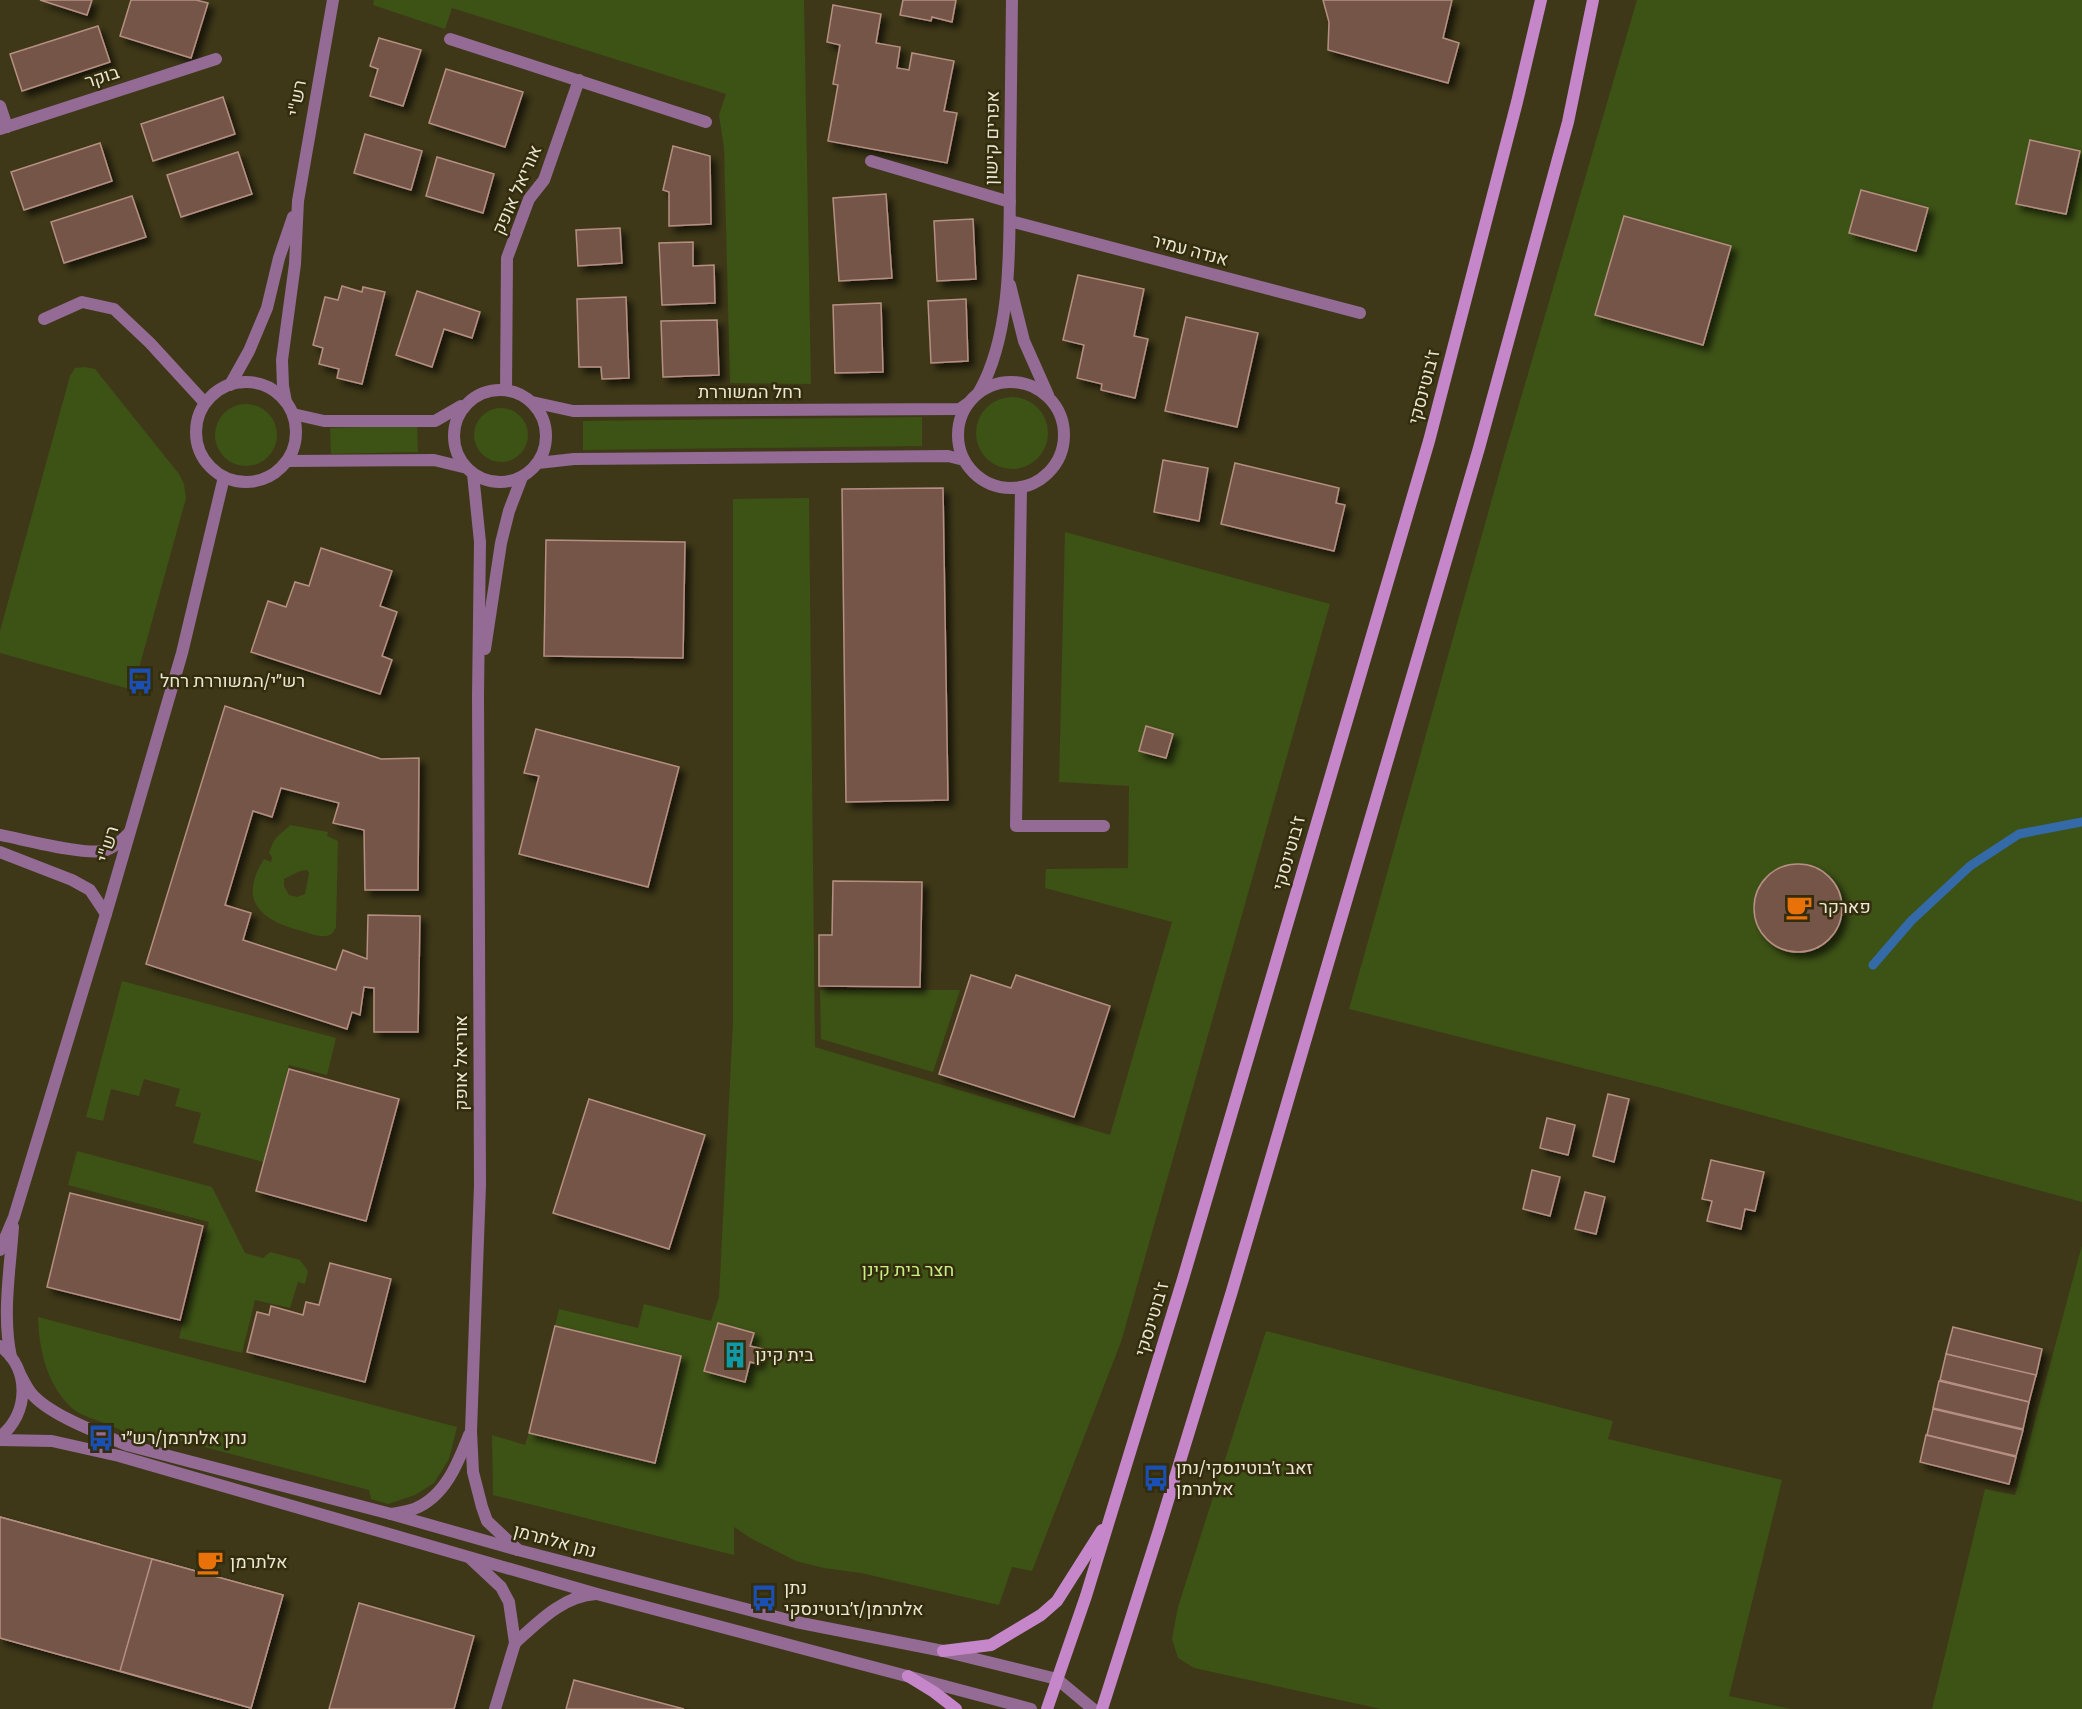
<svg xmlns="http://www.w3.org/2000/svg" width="2082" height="1709" font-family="'IBM Plex Sans',Heebo,sans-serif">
<defs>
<filter id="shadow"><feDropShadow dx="5.5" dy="5.5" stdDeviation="3" flood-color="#0009"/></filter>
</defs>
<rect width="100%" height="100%" fill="#3e3818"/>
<!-- green -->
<g fill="#3d5215" fill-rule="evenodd">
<path d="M 374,0 L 804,0 L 811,384 L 730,383 L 724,148 L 719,115 L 726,94 L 452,8 L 445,29 L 373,5 Z"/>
<path d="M 1637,0 L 2082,0 L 2082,1202 L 1658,1087 L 1349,1009 L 1504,456 Z"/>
<path d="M 85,367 L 95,369 L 179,474 L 184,484 L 186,498 L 133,690 L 0,653 L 0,631 L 70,376 L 75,368 Z"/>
<circle cx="1012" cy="433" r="36"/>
<circle cx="246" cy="435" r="31"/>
<circle cx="501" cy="435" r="27"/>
<path d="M 922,417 L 922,446 L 583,450 L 583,421 Z"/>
<path d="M 417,425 L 418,452 L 331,454 L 330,428 Z"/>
<path d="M 809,498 L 815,1047 L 1110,1135 L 1172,922 L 1045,888 L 1046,869 L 1128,868 L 1129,786 L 1059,782 L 1065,532 L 1330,604 L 1121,1342 L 1032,1571 L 1012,1567 L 999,1605 L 861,1573 L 824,1568 L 796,1561 L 752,1539 L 734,1527 L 734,1555 L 493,1495 L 492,1435 L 525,1445 L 529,1433 L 655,1463 L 681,1356 L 555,1326 L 559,1309 L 638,1328 L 644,1304 L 711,1321 L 719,1297 L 733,1022 L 733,499 Z"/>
<path d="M 290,825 L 328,832 L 327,836 L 338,841 L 336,927 C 333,933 332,935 326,936 C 317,937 307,932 298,930 C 258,919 239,899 264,859 L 271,862 L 272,857 L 269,853 C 271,847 274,839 279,835 C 283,831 286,830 290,825 ZM 307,870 L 309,873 L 305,894 L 297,897 L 289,895 L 284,886 L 284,879 L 300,871 Z"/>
<path d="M 122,981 L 336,1038 L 327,1075 L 289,1065 L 263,1162 L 193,1143 L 201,1113 L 175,1106 L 180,1089 L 144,1079 L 139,1096 L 111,1089 L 103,1121 L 86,1117 Z"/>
<path d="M 820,990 L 960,990 L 933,1072 L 821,1039 Z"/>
<path d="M 77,1151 L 212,1187 L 245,1253 L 263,1258 L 270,1252 L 300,1260 L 308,1271 L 305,1284 L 298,1282 L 290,1308 L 255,1300 L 242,1353 L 179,1338 L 209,1222 L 68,1185 Z"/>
<path d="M 2082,1245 L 2082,1709 L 1932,1709 L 1985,1489 L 2015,1495 Z"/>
<path d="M 38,1317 L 457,1427 L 449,1459 L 434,1483 L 415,1495 L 388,1504 L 371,1499 L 369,1490 L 170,1438 L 168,1445 C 145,1440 128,1434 107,1424 C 97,1420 82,1416 73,1409 C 47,1386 39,1350 38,1317 Z"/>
<path d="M 1266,1331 L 1613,1421 L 1608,1439 L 1782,1480 L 1729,1696 L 1791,1709 L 1381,1709 L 1194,1668 L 1178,1658 L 1172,1639 L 1178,1607 Z"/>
</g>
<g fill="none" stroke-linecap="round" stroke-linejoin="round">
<!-- stream -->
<path stroke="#356aa8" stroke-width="9" d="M 1873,965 L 1911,921 L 1970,866 L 2019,834 L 2082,822"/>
</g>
<!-- building -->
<g fill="#755447" stroke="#b59082" stroke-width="1.5" filter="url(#shadow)">
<path d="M 40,0 L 92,0 L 87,15 Z"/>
<path d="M 131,0 L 196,0 L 208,3 L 191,58 L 120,36 Z"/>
<path d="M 903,0 L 956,0 L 952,22 L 932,17 L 931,21 L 900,15 Z"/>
<path d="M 1323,0 L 1452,0 L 1443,38 L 1459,43 L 1448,83 L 1328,50 L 1329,22 Z"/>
<path d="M 833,5 L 881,14 L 876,43 L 900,47 L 897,68 L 909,70 L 912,53 L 954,61 L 944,111 L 957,113 L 947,163 L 828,141 L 838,85 L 833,84 L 840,45 L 827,42 Z"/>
<path d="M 98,26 L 110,62 L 22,91 L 10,54 Z"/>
<path d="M 379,38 L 421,50 L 403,106 L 370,96 L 378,69 L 370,66 Z"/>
<path d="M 446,69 L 523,92 L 505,147 L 429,123 Z"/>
<path d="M 223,97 L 235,134 L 153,161 L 141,124 Z"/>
<path d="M 365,134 L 422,151 L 411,190 L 354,173 Z"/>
<path d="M 2030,140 L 2080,151 L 2066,214 L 2016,204 Z"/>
<path d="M 100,143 L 112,181 L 24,210 L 11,172 Z"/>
<path d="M 673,146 L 710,156 L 711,224 L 669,226 L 669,192 L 663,190 Z"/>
<path d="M 238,152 L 252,194 L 181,217 L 167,175 Z"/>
<path d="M 437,157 L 494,174 L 483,213 L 426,196 Z"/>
<path d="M 1861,190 L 1928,208 L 1916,251 L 1849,233 Z"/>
<path d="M 886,194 L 892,278 L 839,281 L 833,198 Z"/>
<path d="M 132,196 L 146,237 L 64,263 L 51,222 Z"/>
<path d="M 1624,216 L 1731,246 L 1703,345 L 1595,315 Z"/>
<path d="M 973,219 L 976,279 L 937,281 L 934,221 Z"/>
<path d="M 620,228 L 622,263 L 578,266 L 576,230 Z"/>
<path d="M 693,242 L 693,266 L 714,265 L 715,303 L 662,305 L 659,243 Z"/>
<path d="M 1078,275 L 1144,289 L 1134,336 L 1148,339 L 1135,398 L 1101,390 L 1102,384 L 1077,378 L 1084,345 L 1063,340 Z"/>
<path d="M 342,286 L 362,292 L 363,287 L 385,292 L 362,384 L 337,378 L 339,369 L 319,364 L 323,348 L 313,345 L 325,297 L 338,300 Z"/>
<path d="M 417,291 L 480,312 L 472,338 L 444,329 L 432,367 L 396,355 Z"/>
<path d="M 626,297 L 629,378 L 602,379 L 601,367 L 579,367 L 577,299 Z"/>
<path d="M 966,299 L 968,361 L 931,363 L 928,301 Z"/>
<path d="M 881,303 L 883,372 L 835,373 L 833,305 Z"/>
<path d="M 1186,317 L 1258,333 L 1237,427 L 1165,411 Z"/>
<path d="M 717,320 L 719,375 L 663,377 L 661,321 Z"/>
<path d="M 1163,460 L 1208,468 L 1199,521 L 1154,512 Z"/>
<path d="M 1235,463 L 1339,488 L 1336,503 L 1345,505 L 1334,551 L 1221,524 Z"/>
<path d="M 943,488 L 948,800 L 846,802 L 842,489 Z"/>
<path d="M 546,540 L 685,542 L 683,658 L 544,656 Z"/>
<path d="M 321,548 L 392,571 L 380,606 L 397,612 L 382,656 L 392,660 L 380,694 L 251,652 L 268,601 L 286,607 L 295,582 L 309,586 Z"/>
<path d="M 225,706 L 381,759 L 419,758 L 418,890 L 365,890 L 364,830 L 333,823 L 339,803 L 281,788 L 272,817 L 253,811 L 225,905 L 251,913 L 243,940 L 336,970 L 343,950 L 367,959 L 368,915 L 420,916 L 418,1032 L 374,1032 L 374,988 L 364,987 L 360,1015 L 352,1012 L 347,1029 L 146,964 Z"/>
<path d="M 1146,726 L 1173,734 L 1166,758 L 1139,751 Z"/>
<path d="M 536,729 L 679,767 L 648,887 L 519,854 L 539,776 L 524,773 Z"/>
<circle cx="1798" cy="908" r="44"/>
<path d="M 833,881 L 922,882 L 920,987 L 819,986 L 819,935 L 832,935 Z"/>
<path d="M 971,975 L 1011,988 L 1016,975 L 1110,1006 L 1074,1117 L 939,1074 Z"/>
<path d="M 289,1069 L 399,1099 L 366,1221 L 256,1191 Z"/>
<path d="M 1608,1094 L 1629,1099 L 1614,1162 L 1593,1156 Z"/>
<path d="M 589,1099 L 705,1135 L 669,1249 L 553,1213 Z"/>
<path d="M 1547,1118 L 1575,1125 L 1568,1155 L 1540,1148 Z"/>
<path d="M 1711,1160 L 1764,1172 L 1755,1211 L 1745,1209 L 1741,1229 L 1707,1221 L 1712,1201 L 1702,1199 Z"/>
<path d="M 1532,1170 L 1560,1177 L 1550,1216 L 1523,1209 Z"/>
<path d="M 1585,1192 L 1605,1197 L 1596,1234 L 1575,1229 Z"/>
<path d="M 70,1193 L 203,1226 L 180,1320 L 47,1287 Z"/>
<path d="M 330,1263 L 391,1279 L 365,1382 L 247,1352 L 257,1312 L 269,1315 L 271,1306 L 303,1315 L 306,1302 L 319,1305 Z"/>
<path d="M 718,1323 L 754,1333 L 750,1346 L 763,1349 L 758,1364 L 750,1362 L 745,1382 L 704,1371 Z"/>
<path d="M 555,1326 L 681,1356 L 655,1463 L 529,1433 Z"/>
<path d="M 1953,1327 L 2042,1349 L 2036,1376 L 1946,1354 Z"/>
<path d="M 1946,1354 L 2036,1375 L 2029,1402 L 1940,1380 Z"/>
<path d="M 1939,1381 L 2029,1402 L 2023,1429 L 1933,1408 Z"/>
<path d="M 1933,1409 L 2023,1430 L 2016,1456 L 1927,1435 Z"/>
<path d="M 1926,1435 L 2016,1457 L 2009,1484 L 1920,1462 Z"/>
<path d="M 0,1517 L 99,1544 L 68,1657 L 0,1638 Z"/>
<path d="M 0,1517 L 283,1595 L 251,1708 L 0,1638 Z"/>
<path d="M 152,1559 L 283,1595 L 251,1708 L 120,1671 Z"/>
<path d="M 359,1603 L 474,1636 L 454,1709 L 329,1709 Z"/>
<path d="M 574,1680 L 684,1709 L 566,1709 Z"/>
</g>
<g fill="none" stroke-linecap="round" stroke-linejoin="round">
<!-- service -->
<g stroke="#936b95" stroke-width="12">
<path d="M 871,161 L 1010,202"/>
<path d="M 44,319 L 82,302 L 114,309 L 150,343 L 205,403"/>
<path d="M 1021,487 L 1016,826 L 1104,826"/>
</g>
<!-- minor -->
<g stroke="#936b95" stroke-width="12">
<path d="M 450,39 L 706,122"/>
<path d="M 0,106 L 7,127"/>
<path d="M 0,129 L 216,59"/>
<path d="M 1010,221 L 1360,313"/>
<path d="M 1010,285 L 1024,341 L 1048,395"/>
<circle cx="1011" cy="435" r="53"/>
<circle cx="246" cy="432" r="50"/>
<path d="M 230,385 L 249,351 L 267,308 L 279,258 L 293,217"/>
<circle cx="500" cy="436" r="46"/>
<path d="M 506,390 L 507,258 L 529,199 L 544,180 L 579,80"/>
<path d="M 979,392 C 1014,331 1009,238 1010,169 C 1011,112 1011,56 1012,0"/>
<path d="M 286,402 L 283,386 L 282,360 L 295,264 L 298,201 L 333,0"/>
<path d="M 532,402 L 573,411 L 960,409 L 967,404"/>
<path d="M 293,414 L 324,421 L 435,421 L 461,406"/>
<path d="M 287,461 L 434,460 L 467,468"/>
<path d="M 538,463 L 574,459 L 948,456 L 964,460"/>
<path d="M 473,474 L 480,542 L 478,695 L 480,1185 L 471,1431 L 473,1472 L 482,1507 L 487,1521 L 518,1550"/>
<path d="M 485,649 L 501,543 L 509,511 L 522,477"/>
<path d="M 0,835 C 22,839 83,855 102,851 C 113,849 122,840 129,833"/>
<path d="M 0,852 L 72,880 L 90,890 L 106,914"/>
<path d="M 0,1250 L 14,1217 L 106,914 L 182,653 L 224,477"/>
<path d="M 11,1357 C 2,1315 10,1270 13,1227"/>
<path d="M 391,1514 C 399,1513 407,1511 414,1509 C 445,1497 458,1463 469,1435"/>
<path d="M 470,1558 L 501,1587 L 509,1602 L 515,1643 L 495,1709"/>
<path d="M 515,1643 C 539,1621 563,1596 596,1594"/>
</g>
<!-- tertiary -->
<g stroke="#936b95" stroke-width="12">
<path d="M 0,1346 C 31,1370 29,1413 0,1437"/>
<path d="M 21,1376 C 24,1382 27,1388 31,1393 C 49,1415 101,1434 127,1445 L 391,1514 L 518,1550 L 796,1622 L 943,1651 L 1057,1679 L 1093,1709"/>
<path d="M 0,1440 L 52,1441 L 119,1456 L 597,1594 L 1031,1709"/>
</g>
<!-- secondary -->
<g stroke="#c687ca" stroke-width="12">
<path d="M 943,1651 L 991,1645 L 1041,1615 L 1057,1601 L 1102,1530"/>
<path d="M 908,1676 L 934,1692 L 956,1709"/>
<path d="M 1047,1709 L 1086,1596 L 1183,1279 L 1429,441 L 1517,102 L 1541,0"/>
<path d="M 1102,1709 L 1159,1530 L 1232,1291 L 1479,448 L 1568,122 L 1593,0"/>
</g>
</g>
<!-- icons -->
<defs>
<g id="bus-bare" transform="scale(2.07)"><path d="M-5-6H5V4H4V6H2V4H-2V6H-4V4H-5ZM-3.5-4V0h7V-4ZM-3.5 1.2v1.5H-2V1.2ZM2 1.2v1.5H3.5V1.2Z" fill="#1a4fb4" stroke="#342d0d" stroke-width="2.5" paint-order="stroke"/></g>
<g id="cafe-bare" transform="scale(2.07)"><path d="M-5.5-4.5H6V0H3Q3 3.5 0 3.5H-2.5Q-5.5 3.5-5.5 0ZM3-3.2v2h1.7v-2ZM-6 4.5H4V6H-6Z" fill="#e8710a" stroke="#342d0d" stroke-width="2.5" paint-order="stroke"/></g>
<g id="building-bare" transform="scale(2.07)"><path d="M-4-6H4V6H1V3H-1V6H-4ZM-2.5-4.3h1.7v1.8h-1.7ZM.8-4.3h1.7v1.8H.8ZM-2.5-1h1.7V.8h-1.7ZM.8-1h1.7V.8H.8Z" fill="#0f9aa8" stroke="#342d0d" stroke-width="2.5" paint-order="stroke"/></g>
</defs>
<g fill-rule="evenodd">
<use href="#bus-bare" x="140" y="681"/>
<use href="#cafe-bare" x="1799" y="907"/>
<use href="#building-bare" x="735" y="1355"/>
<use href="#bus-bare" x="101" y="1438"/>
<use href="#bus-bare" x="1156" y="1478"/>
<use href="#cafe-bare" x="210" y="1562"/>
<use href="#bus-bare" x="764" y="1598"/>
</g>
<g text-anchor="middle" stroke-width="5" stroke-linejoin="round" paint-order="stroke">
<!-- street labels -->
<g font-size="18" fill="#eae7d5" stroke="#342d0d">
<text transform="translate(102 77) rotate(-18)" y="6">בוקר</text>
<text transform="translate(297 98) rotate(-80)" y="6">רש"י</text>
<text transform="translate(992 138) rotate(-89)" y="6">אפרים קישון</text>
<text transform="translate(517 190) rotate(-66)" y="6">אוריאל אופק</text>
<text transform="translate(1190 250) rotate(15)" y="6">אנדה עמיר</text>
<text transform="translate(1424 387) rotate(-75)" y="6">ז'בוטינסקי</text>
<text x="750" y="398">רחל המשוררת</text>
<text transform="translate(108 844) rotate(-74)" y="6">רש"י</text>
<text transform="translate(1289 853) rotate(-74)" y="6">ז'בוטינסקי</text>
<text transform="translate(461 1063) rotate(-90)" y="6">אוריאל אופק</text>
<text transform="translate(1152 1319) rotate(-73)" y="6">ז'בוטינסקי</text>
<text transform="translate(555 1541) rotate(15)" y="6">נתן אלתרמן</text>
</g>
<!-- poi labels -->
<g font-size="18" fill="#eae7d5" stroke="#342d0d" text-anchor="start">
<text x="160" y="687">רש״י/המשוררת רחל</text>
<text x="1819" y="913">פארקר</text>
<text x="755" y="1361">בית קינן</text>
<text x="121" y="1444">נתן אלתרמן/רש״י</text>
<text x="1176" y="1474">זאב ז׳בוטינסקי/נתן<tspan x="1176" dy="21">אלתרמן</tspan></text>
<text x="230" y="1568">אלתרמן</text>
<text x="784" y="1594">נתן<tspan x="784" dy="21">אלתרמן/ז׳בוטינסקי</tspan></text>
</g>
<!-- park labels -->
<g font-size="18" fill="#c7f185" stroke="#342d0d">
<text x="908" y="1276">חצר בית קינן</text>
</g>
</g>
</svg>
